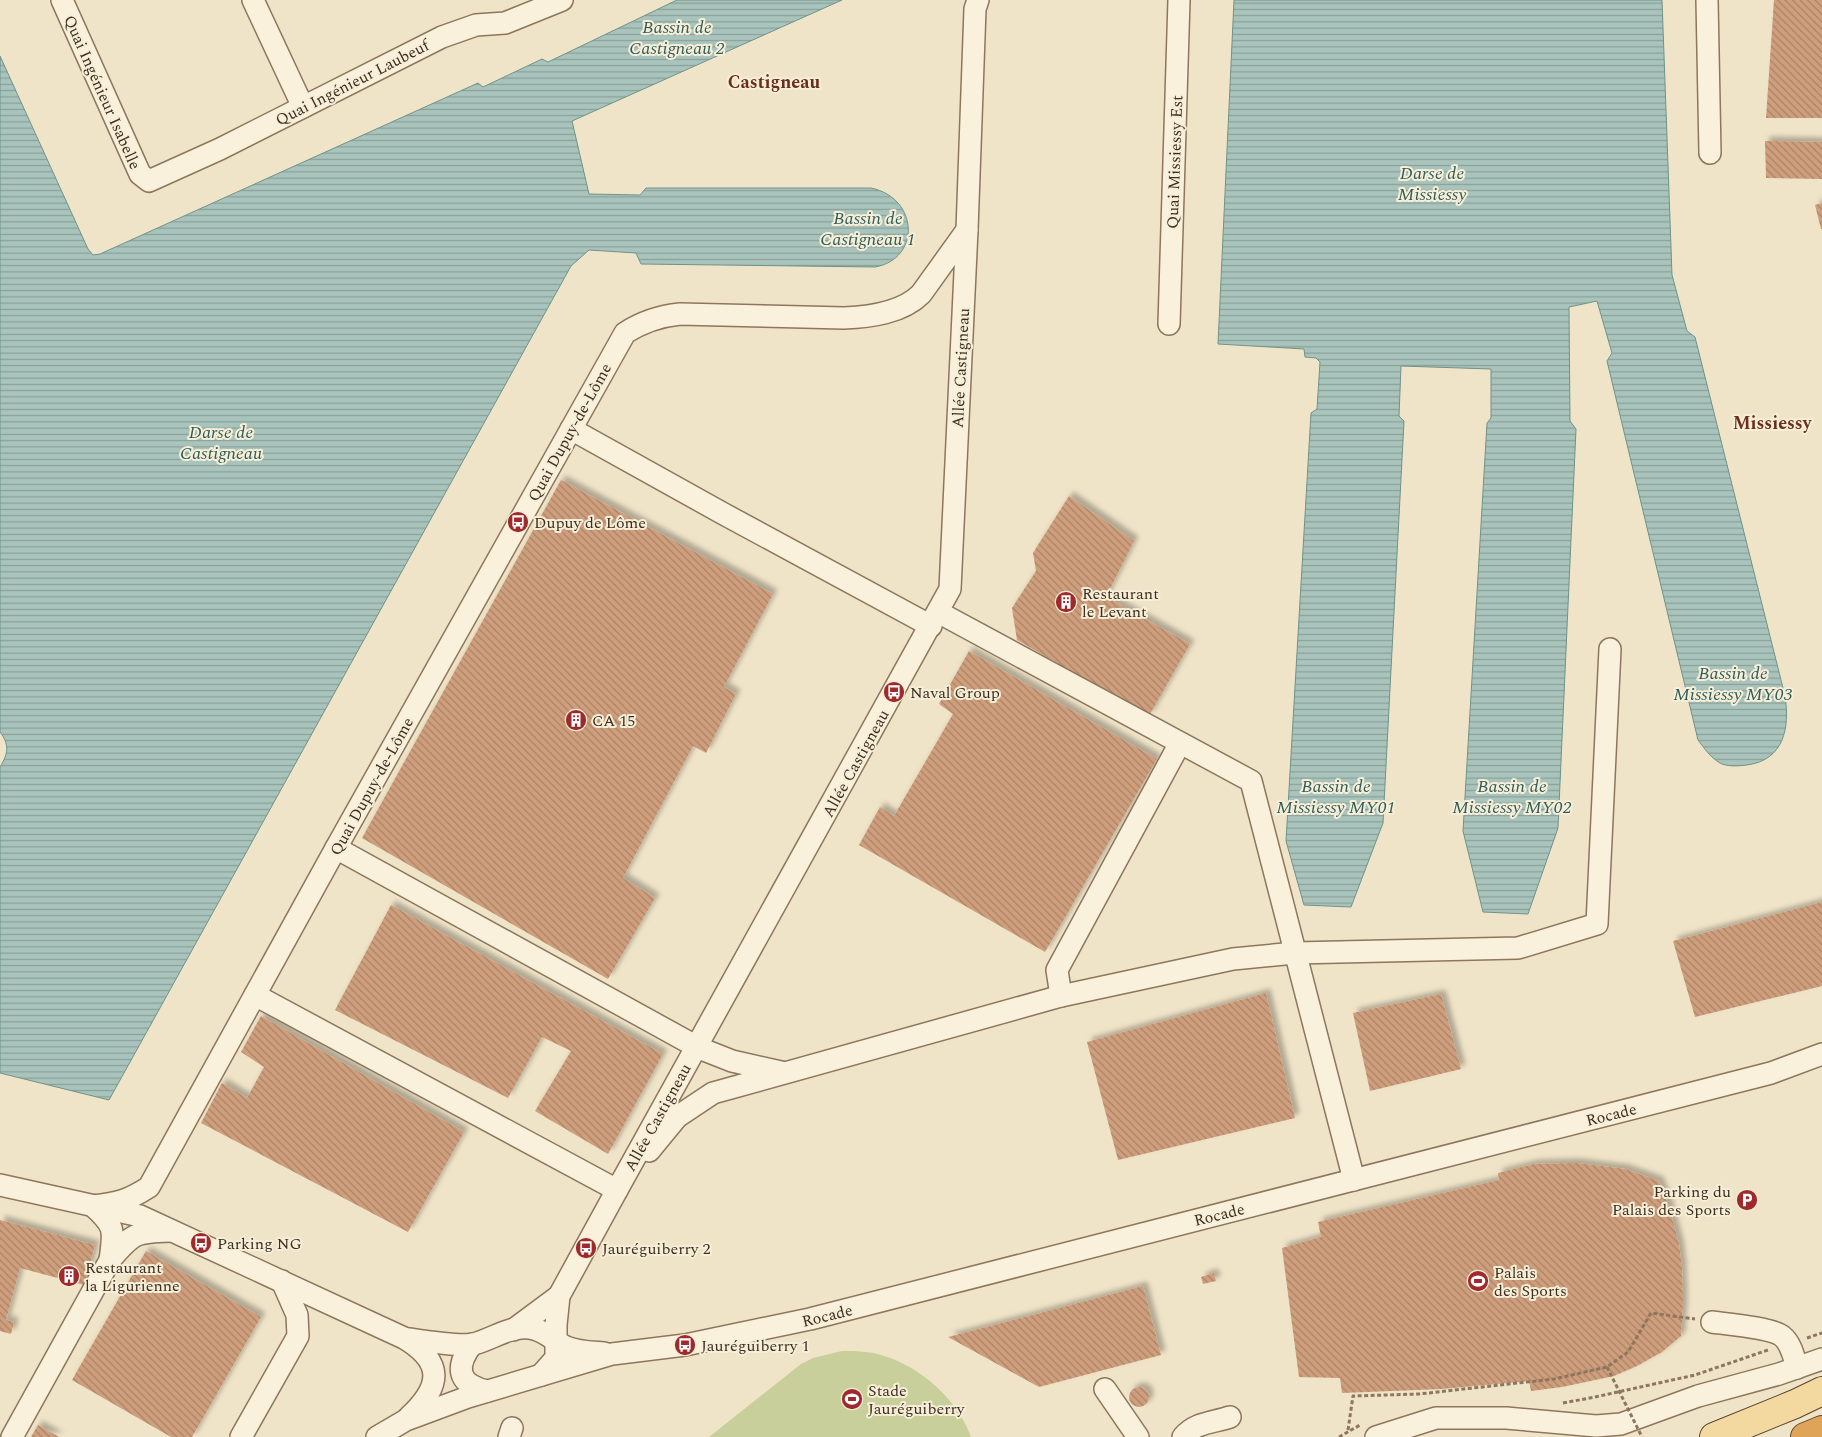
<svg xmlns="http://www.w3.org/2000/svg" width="1822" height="1437" font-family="Spectral,serif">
<defs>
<pattern id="water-rules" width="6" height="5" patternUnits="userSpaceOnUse" patternTransform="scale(1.25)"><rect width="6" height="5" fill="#a9c4bc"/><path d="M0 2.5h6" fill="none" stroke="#8ba098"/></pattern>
<pattern id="building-back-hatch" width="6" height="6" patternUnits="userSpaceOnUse" patternTransform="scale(1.25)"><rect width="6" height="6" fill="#cf9f7d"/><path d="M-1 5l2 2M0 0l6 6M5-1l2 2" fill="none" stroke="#a98266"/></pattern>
<filter id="shadow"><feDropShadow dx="4.5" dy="-4.5" stdDeviation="2.5" flood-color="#0004"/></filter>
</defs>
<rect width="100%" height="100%" fill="#f0e4c8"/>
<!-- garden -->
<path fill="#c9cf9b" d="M 842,1351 C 856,1351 870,1351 884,1356 C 921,1367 958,1400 971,1437 L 709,1437 L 801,1364 L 813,1358 Z"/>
<!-- water -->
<g fill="url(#water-rules)" stroke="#6f938a">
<path d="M 677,0 L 842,0 L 572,121 L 589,194 L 640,195 L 646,188 L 871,188 C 919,198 921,259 875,267 L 641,264 L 636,253 L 589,250 L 571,266 L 109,1100 L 0,1073 L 0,767 C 8,754 10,745 0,732 L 0,56 L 88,249 L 93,255 L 100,254 L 478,83 L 483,87 L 542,59 L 548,62 Z"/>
<path d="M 1234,0 L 1662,0 L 1672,275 L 1687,331 L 1695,337 L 1785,696 C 1790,728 1784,760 1747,765 C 1739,766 1727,767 1720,763 C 1711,758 1704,748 1698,740 L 1607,361 L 1612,353 L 1597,301 L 1569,307 L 1570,421 L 1576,429 L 1558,828 L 1528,914 L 1483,912 L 1463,831 L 1487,423 L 1491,418 L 1491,369 L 1401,366 L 1399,416 L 1404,421 L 1383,823 L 1351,907 L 1304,905 L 1286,841 L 1311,413 L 1317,409 L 1320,362 L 1316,358 L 1305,357 L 1304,349 L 1218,344 Z"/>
</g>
<!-- building -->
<g fill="url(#building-back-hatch)" filter="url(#shadow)">
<path d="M 1774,0 L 1822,0 L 1822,118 L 1766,118 Z"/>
<path d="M 1765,141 L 1822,142 L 1822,179 L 1766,178 Z"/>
<path d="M 1822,203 L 1822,229 L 1821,229 L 1815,205 Z"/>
<path d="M 561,480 L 773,594 L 724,687 L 736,694 L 706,753 L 693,746 L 623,878 L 655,898 L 608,979 L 362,838 Z"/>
<path d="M 1069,496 L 1134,541 L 1106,597 L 1190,644 L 1149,716 L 1017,640 L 1012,608 L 1036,571 L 1033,553 Z"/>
<path d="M 969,651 L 1157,759 L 1045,952 L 859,845 L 880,807 L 894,816 L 953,714 L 939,704 Z"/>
<path d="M 1822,902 L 1822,986 L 1695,1017 L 1673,941 Z"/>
<path d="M 391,905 L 663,1054 L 608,1154 L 535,1111 L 571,1051 L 542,1037 L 508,1098 L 335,1010 Z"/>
<path d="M 1266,993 L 1295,1118 L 1118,1160 L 1087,1042 Z"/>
<path d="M 1441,994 L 1461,1069 L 1370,1091 L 1353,1013 Z"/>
<path d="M 261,1016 L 464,1132 L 408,1232 L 201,1123 L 222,1083 L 247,1098 L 264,1067 L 241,1052 Z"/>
<path d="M 1577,1163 L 1625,1169 L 1659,1181 L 1669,1207 L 1679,1244 L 1682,1267 L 1683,1303 L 1681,1336 L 1662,1352 L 1637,1366 L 1614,1376 L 1562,1387 L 1531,1391 L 1529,1381 L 1442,1389 L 1342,1393 L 1340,1378 L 1299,1377 L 1282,1248 L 1321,1237 L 1318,1222 L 1499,1180 L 1498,1173 L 1534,1164 Z"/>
<path d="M 0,1220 L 95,1245 L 84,1285 L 20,1268 L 6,1320 L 14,1322 L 11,1334 L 0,1331 Z"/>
<path d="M 146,1251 L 261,1317 L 192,1437 L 171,1437 L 72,1380 Z"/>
<path d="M 1214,1273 L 1216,1281 L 1203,1284 L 1201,1277 Z"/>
<path d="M 1143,1286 L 1161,1355 L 1039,1387 L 948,1337 Z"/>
<circle cx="1139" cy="1397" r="10"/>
<path d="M 38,1425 L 59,1437 L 31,1437 Z"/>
</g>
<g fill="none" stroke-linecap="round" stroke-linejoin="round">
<!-- minor casing -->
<g stroke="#8d765c" stroke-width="24">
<g id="minor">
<path d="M 62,0 L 140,174 L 149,181 L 220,149 L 442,37 L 476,25 L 505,23 L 562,0"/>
<path d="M 253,0 L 303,107"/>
<path d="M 1707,0 L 1710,153"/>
<path d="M 1169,324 L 1179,0"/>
<path d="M 571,429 L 722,513 L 931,626"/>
<path d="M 938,612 L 1251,781 L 1354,1180"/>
<path d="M 336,848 L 699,1048 L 732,1061 L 781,1072"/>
<path d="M 255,995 L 617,1190"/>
<path d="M 1061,996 L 1057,970 L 1180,743"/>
<path d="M 649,1151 L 677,1117 L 713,1093 L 1061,996 L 1233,959 L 1295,953 L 1518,948 L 1597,924 L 1610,649"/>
<path d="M 0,1185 L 140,1216 L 404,1338 C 444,1362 442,1386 409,1417"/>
<path d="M 93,1206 C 118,1203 127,1201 149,1187 L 336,848 L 625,333 C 642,322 660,316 680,314 L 844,318 C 870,317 902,313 921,294 L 967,230"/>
<path d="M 93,1206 C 116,1227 114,1230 110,1260"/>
<path d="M 1712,1322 C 1727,1324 1772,1328 1782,1336 C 1791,1343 1794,1357 1797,1368"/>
<path d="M 513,1330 L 559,1296"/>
<path d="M 409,1339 C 423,1341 460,1347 474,1344 C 492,1339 510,1326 529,1328 C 544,1329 553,1341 566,1347 C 578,1352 591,1352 604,1353"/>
<path d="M 472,1344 C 455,1367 457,1384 487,1391"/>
<path d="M 541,1375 L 556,1358 L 556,1325 L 559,1296 L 617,1190 L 950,589 L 967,230 L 975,9 L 978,0"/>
<path d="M 1105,1389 L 1138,1437"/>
<path d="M 12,1437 L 110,1260 C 133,1233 135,1232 170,1231"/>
<path d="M 241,1437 L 298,1336 L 297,1315 L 282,1281"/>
<path d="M 377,1437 L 406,1420 L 468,1397 L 612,1354 L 685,1345 L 810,1319 L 1771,1073 L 1822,1054"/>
<path d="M 509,1437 L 512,1428"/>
<path d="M 1183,1437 C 1196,1422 1212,1423 1230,1417"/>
<path d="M 1376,1437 L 1436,1418 L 1506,1418 L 1596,1426 L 1621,1424 L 1698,1396 L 1779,1374 L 1822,1359"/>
</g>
</g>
<!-- major casing -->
<g stroke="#5b4430" stroke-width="30">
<path id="major" d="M 1714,1437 L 1795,1404 L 1822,1391"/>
</g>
<!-- highway casing -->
<g stroke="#5b4430" stroke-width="30">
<path id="highway" d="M 1805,1437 L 1822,1430"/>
</g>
<!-- path -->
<g stroke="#8d765c" stroke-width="3" stroke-dasharray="4 2.5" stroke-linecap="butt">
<path d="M 1807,1338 L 1822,1333"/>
<path d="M 1563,1403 L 1595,1397 L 1695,1375 L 1768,1350"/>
<path d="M 1348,1430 L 1353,1396 L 1419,1394 L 1554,1379 L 1607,1367 L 1628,1352 L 1651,1313 L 1695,1319"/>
<path d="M 1339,1437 L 1360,1425"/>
</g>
<!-- minor -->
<use href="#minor" stroke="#faf1dc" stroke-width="21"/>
<!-- major -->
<use href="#major" stroke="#f3d9a0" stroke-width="28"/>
<!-- highway -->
<use href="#highway" stroke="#e0a458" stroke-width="28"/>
<!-- path-bridge -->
<path stroke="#8d765c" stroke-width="3" stroke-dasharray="4 2.5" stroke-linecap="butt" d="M 1607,1367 L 1642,1437"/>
</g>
<!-- icons -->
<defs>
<g id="bus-disc" transform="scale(1.125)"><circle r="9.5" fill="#9e2a2b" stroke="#f7eed8"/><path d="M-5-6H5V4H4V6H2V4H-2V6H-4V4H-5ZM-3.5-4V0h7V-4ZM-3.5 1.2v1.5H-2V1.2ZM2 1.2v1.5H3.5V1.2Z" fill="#fff"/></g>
<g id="building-disc" transform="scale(1.125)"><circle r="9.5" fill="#9e2a2b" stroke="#f7eed8"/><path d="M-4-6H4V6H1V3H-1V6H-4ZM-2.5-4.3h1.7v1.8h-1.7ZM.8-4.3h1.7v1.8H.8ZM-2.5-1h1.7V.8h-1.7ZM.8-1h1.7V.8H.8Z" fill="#fff"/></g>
<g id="parking-disc" transform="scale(1.125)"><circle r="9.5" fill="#9e2a2b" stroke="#f7eed8"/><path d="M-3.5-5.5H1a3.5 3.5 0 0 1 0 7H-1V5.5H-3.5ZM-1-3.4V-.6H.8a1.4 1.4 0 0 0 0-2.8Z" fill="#fff"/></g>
<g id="stadium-disc" transform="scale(1.125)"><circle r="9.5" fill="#9e2a2b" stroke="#f7eed8"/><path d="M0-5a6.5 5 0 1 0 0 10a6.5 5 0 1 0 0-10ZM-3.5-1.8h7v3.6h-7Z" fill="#fff"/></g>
</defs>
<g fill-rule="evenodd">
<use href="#bus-disc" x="518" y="522"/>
<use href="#building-disc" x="1066" y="602"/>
<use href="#bus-disc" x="894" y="692"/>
<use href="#building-disc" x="576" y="720"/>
<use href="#parking-disc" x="1747" y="1200"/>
<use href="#bus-disc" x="201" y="1243"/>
<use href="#bus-disc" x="586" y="1248"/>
<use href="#building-disc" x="69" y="1276"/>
<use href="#stadium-disc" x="1478" y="1281"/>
<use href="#bus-disc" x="685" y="1345"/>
<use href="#stadium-disc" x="852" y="1399"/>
</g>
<g text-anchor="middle" stroke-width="4" stroke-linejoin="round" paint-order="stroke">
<!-- street labels -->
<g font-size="16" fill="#3d2e20" stroke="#f7eed8">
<text transform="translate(352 82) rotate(-27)" y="6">Quai Ingénieur Laubeuf</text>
<text transform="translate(103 92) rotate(66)" y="6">Quai Ingénieur Isabelle</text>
<text transform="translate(1174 162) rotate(-88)" y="6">Quai Missiessy Est</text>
<text transform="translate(960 368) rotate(-87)" y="6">Allée Castigneau</text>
<text transform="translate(569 432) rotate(-61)" y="6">Quai Dupuy-de-Lôme</text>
<text transform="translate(855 763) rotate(-61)" y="6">Allée Castigneau</text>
<text transform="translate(371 786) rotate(-61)" y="6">Quai Dupuy-de-Lôme</text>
<text transform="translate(1611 1114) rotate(-14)" y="6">Rocade</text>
<text transform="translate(657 1117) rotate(-61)" y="6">Allée Castigneau</text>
<text transform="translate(1219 1214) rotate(-14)" y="6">Rocade</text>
<text transform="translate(827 1315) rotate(-14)" y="6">Rocade</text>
</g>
<!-- poi labels -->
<g font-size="16" fill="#3d2e20" stroke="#f7eed8" text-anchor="start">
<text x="534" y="528">Dupuy de Lôme</text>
<text x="1082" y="599">Restaurant<tspan x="1082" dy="18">le Levant</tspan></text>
<text x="910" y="698">Naval Group</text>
<text x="592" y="726">CA 15</text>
<text x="1731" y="1197" text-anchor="end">Parking du<tspan x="1731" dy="18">Palais des Sports</tspan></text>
<text x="217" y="1249">Parking NG</text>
<text x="602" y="1254">Jauréguiberry 2</text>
<text x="85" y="1273">Restaurant<tspan x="85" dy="18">la Ligurienne</tspan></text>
<text x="1494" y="1278">Palais<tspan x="1494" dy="18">des Sports</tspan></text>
<text x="701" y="1351">Jauréguiberry 1</text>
<text x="868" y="1396">Stade<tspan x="868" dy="18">Jauréguiberry</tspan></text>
</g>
<!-- water labels -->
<g font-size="18" font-style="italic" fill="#2f5d5a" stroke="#f7eed8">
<text x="677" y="33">Bassin de<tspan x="677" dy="21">Castigneau 2</tspan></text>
<text x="1432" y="179">Darse de<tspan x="1432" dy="21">Missiessy</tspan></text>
<text x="868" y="224">Bassin de<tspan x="868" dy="21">Castigneau 1</tspan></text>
<text x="221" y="438">Darse de<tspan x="221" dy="21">Castigneau</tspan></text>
<text x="1733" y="679">Bassin de<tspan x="1733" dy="21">Missiessy MY03</tspan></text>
<text x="1336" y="792">Bassin de<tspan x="1336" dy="21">Missiessy MY01</tspan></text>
<text x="1512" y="792">Bassin de<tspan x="1512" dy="21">Missiessy MY02</tspan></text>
</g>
<!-- neighbourhood labels -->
<g font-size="18" font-weight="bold" fill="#6b2e1e" stroke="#f7eed8">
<text x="774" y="88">Castigneau</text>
<text x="1772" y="429">Missiessy</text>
</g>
</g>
</svg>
